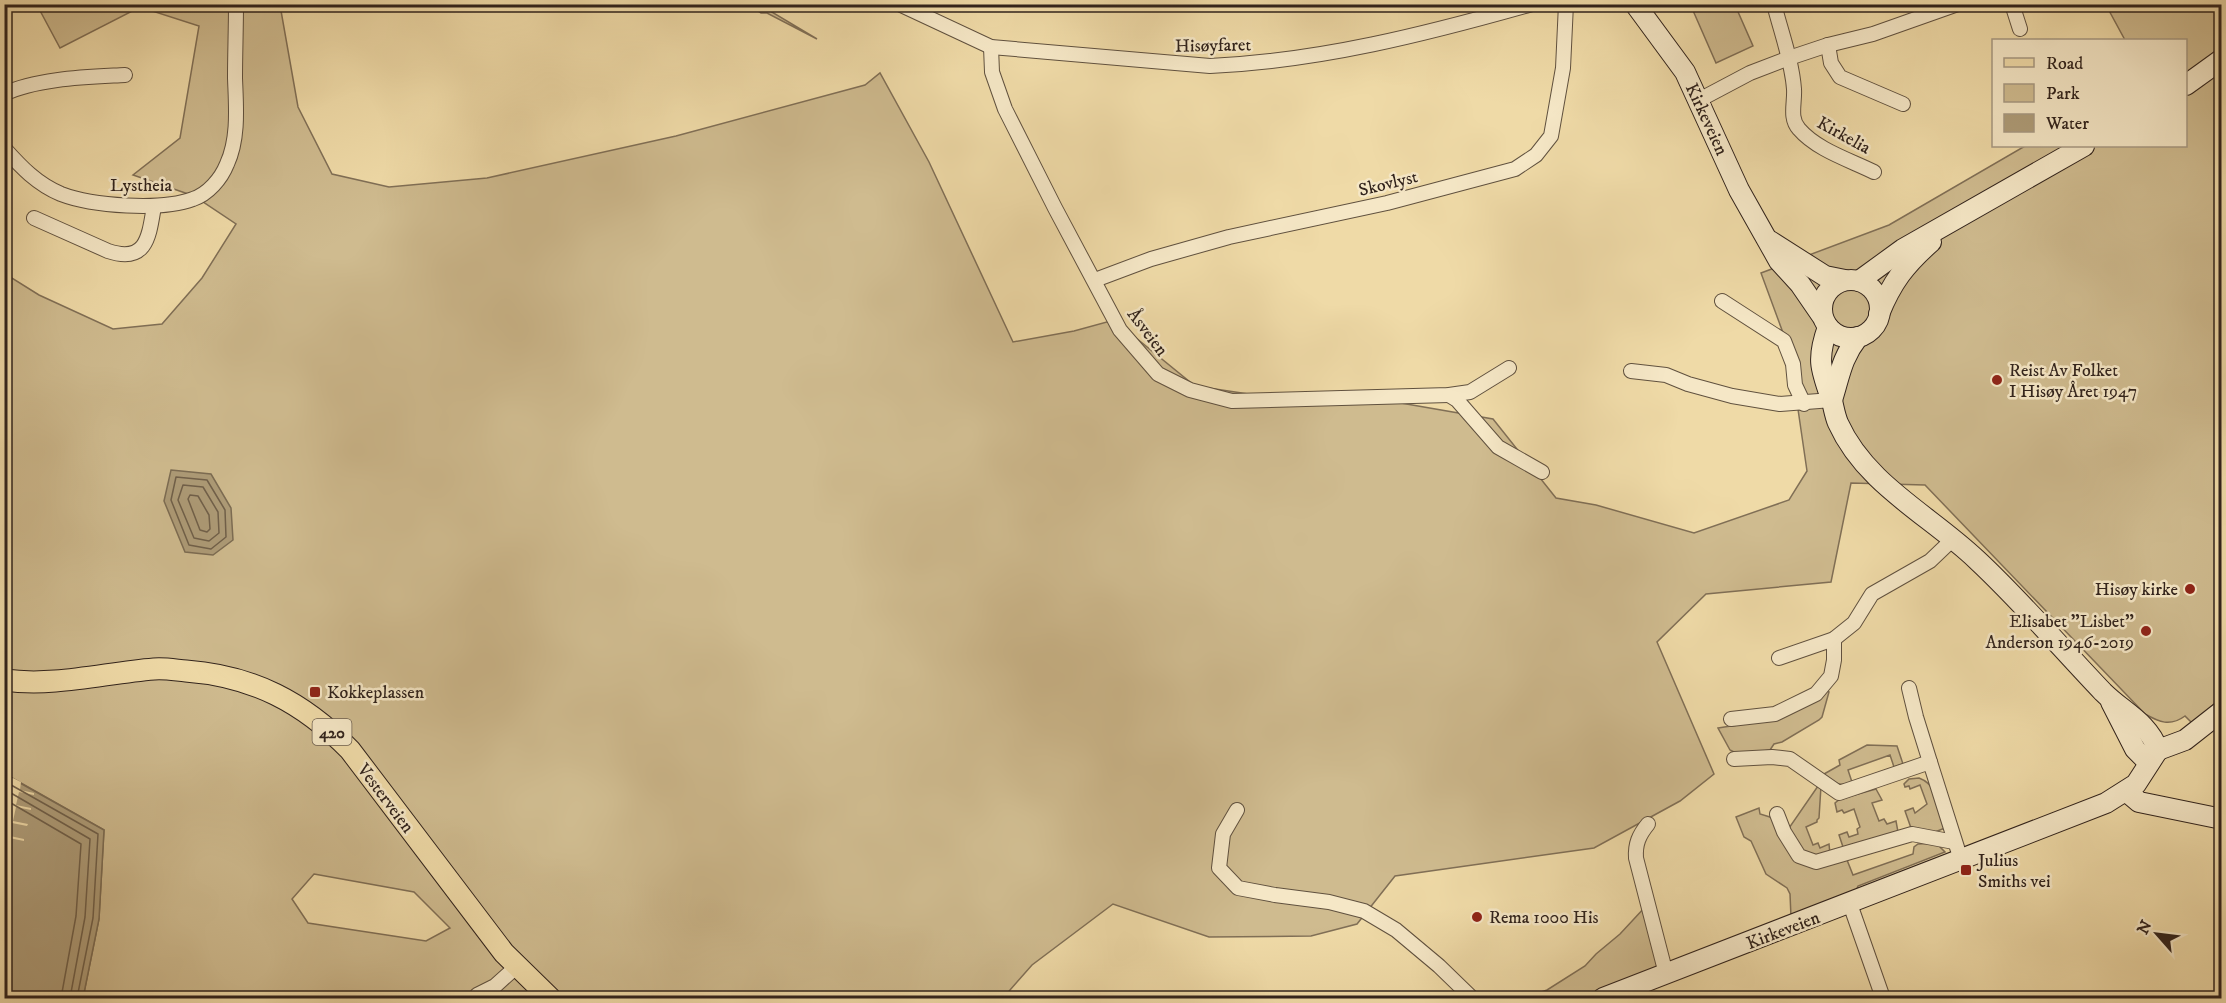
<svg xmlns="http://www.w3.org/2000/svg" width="2226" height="1003" font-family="'IM FELL DW Pica',serif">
<rect width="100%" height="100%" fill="#efdaa7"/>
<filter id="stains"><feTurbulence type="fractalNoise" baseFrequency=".00333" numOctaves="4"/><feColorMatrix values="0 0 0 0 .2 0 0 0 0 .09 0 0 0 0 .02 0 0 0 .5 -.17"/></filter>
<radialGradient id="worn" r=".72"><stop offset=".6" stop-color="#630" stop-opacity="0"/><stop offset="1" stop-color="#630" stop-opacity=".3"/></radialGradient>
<!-- green -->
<g fill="#cfbb8f" stroke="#806f56" stroke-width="1.5" fill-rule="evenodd">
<path d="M 37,5 L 280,5 L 298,107 L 332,174 L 389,187 L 487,178 L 676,136 L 865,85 L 880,73 L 929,162 L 1013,342 L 1074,331 L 1114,320 L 1195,386 L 1295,401 L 1395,402 L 1493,419 L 1556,498 L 1596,505 L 1694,533 L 1789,500 L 1807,471 L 1792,368 L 1793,360 L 1761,273 L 1889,225 L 2025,146 L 2186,146 L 2186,40 L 2125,40 L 2106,5 L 2221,5 L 2221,698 L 2193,724 L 2185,716 C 2170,727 2159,722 2145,714 L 1925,485 L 1851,483 L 1831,582 L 1706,594 L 1657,642 L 1714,774 L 1680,801 L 1594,848 L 1395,876 L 1357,924 L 1311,936 L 1209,937 L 1113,904 L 1032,965 L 1003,998 L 83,998 L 99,919 L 104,830 L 5,774 L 4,273 L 39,295 L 113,329 L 162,324 L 202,278 L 236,224 L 194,196 L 133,175 L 180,138 L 199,26 L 140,7 L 60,48 ZM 314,874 L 414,892 L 450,928 L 426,941 L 308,923 L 292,899 Z"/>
<path d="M 749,5 L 760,5 L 817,39 L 767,13 L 761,13 Z"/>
<path d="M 1694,5 L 1735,5 L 1753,46 L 1716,63 L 1691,6 Z"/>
<path d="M 1827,691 L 1829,692 L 1822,717 L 1819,720 L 1782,742 L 1774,744 L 1770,750 L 1749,753 L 1734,752 L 1730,750 L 1718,728 C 1758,722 1796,718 1827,691 Z"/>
<path d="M 1867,745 L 1897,746 L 1903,764 L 1894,767 L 1890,755 L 1848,770 L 1852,782 C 1840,787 1832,783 1824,774 L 1840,765 L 1839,760 Z"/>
<path d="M 1919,778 C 1939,785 1940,810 1945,828 L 1935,832 L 1911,828 L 1905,811 L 1913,808 L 1915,813 L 1927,804 L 1920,785 L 1910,789 L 1909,786 L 1905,787 L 1904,784 L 1909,779 Z"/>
<path d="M 1818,786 L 1821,786 L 1819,818 L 1817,820 L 1817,822 L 1806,827 L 1813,845 L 1818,843 L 1820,848 L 1829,844 L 1830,854 C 1805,860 1798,848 1789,828 Z"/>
<path d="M 1876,789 L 1882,800 L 1872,803 L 1879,821 L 1884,819 L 1887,824 L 1896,821 L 1898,832 L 1844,850 L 1839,835 L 1847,832 L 1849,837 L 1858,834 L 1857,829 L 1860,827 L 1854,809 L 1844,813 L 1842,810 L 1837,812 L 1835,803 L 1840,799 Z"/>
<path d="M 1759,808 L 1760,814 L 1773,818 L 1792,854 L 1847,860 L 1853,875 L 1913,854 L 1914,847 L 1918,844 L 1936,843 L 1945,852 L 1858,886 L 1855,893 L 1791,917 L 1790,894 L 1787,888 L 1766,874 L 1751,841 L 1744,837 L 1736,817 Z"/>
<path d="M 1646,906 L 1662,966 L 1579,998 L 1525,998 L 1547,990 L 1585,966 L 1596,954 L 1620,934 Z"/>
</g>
<!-- water -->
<g fill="#ae9c78" stroke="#7c6c53" stroke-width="1.5">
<path d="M 171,470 L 211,474 L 231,508 L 233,540 L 213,555 L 185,552 L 164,501 Z"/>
<path d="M 4,774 L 104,830 L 99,919 L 83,998 L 5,998 Z"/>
</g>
<!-- pier -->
<path fill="#efdaa7" d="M 13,778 L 21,782 L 20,790 L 34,793 L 34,795 L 19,792 L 16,805 L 31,808 L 31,810 L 16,807 L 13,821 L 28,824 L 27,826 L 12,823 L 10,836 L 24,839 L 24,841 L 9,838 L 5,846 L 5,782 Z"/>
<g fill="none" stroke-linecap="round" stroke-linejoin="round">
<!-- shore -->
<g stroke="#70604a" stroke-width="1.5">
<path d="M 176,477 L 207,480 L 225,510 L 226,537 L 211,549 L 189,545 L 171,500 Z"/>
<path d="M 183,485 L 203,487 L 218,512 L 219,533 L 209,541 L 194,538 L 178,500 Z"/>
<path d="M 190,495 L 198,496 L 209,515 L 210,529 L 207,532 L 200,530 L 188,499 Z"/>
<path d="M 4,781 L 98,834 L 93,918 L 77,998"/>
<path d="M 4,789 L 90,839 L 85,917 L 70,998"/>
<path d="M 4,799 L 81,844 L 76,916 L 61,998"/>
</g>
<!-- minor casing -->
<g stroke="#60513f" stroke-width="16">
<g id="minor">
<path d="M 899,4 L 991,47 L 1210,66 C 1320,61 1426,34 1532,4"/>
<path d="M 1774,4 C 1781,32 1792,61 1794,89 C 1795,103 1789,118 1799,129 C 1817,150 1850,160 1874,172"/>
<path d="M 2012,4 L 2020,29"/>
<path d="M 1828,45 L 1831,63 L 1840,77 L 1903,104"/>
<path d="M 991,47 L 992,72 L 1005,109 L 1055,208 L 1120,330 L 1158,374 L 1190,390 L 1232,401 L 1449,395 L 1470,392 L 1509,368"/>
<path d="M 4,94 C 37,78 89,77 125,75"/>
<path d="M 1699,100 L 1750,73 L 1789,58 L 1828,45 L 1873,34 L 1958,4"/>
<path d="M 4,148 C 21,167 37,184 61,194 C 92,206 161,211 193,199 C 208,194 221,179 227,164 C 239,138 236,106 235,78 C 235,54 236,29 236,4"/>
<path d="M 34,218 L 108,251 C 147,264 149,236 154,206"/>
<path d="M 1095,280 L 1151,259 L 1229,237 L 1387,203 L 1515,169 L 1536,155 L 1551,136 L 1563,68 L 1566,4"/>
<path d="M 1722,301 L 1784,341 L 1793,364 L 1795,385 L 1804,404"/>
<path d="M 1631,371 L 1666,375 L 1688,384 L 1732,396 L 1780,404 L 1832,400"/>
<path d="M 1449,395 L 1457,400 L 1498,447 L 1542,472"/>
<path d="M 1779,658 L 1834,639 L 1854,623 L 1872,594 L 1930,561 L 1952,540"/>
<path d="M 1909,688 L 1916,717 L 1930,762"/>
<path d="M 1731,719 L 1775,714 L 1816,694 L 1831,676 L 1834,660 L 1834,639"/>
<path d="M 1734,759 L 1772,757 L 1790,759 L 1839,793 L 1930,762 L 1961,860"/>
<path d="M 1237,810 L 1223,834 L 1219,868 L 1238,888 L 1275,895 L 1329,902 L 1364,911 L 1396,930 L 1439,966 L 1472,998"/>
<path d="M 1777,814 L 1784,832 L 1799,856 L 1816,862 L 1912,834 L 1954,842"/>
<path d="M 1648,824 C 1639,835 1635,844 1636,858 L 1666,974"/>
<path d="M 1850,904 L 1883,998"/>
<path d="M 477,995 L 495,986 L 516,967"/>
</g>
</g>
<!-- secondary casing -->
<g stroke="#31231c" stroke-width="22">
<g id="secondary">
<path d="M 1635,4 L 1685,72 L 1739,190 L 1779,261 L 1800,284 L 1822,316"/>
<path d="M 2186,85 L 2222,59"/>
<path d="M 1770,241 L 1825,276 L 1845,280"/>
<circle cx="1851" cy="309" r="29"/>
<path d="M 1859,281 L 1903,249 L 2084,146"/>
<path d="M 1879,314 C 1892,282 1905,265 1931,242"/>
<path d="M 1828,327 C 1816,360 1821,370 1832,401 C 1834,409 1835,416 1838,423 C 1866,485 1930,515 1977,560 C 2021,601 2061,648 2103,692 C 2123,712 2148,722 2158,750"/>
<path d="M 1832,400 C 1840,375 1841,359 1858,337"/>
<path d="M 2111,702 L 2135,749 L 2149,763"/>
<path d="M 2158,750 L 2185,740 L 2222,711"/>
<path d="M 2126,791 L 2139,802 L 2222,819"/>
<path d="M 1603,998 L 2106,803 L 2136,784 L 2158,750"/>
</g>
</g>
<!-- primary casing -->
<g stroke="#31231c" stroke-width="23">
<path id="primary" d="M 4,680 C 55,687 104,673 154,669 C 164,668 175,670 186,671 C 253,676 303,702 350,750 L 504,953 L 550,998"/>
</g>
<!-- minor -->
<use href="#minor" stroke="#f5e7c6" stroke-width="14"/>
<!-- secondary -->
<use href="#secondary" stroke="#f5e7c6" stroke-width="20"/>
<!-- primary -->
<use href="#primary" stroke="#efdaa7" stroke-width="21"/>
</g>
<!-- markers -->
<g fill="#8f2418" stroke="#f5e7c6" stroke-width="2">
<circle cx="1997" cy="380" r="6"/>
<circle cx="2190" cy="589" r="6"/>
<circle cx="2146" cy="631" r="6"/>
<rect x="309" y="686" width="12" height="12" rx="3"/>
<rect x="1960" y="864" width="12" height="12" rx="3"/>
<circle cx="1477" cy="917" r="6"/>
</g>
<g text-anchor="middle" stroke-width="5" stroke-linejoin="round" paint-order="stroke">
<!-- shield labels -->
<rect fill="#f5e7c6" stroke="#6c5e4f" stroke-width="1.5" x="312.5" y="719" width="39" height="26" rx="4.5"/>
<g font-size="16" font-weight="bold" fill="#31231c">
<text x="332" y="738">420</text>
</g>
<!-- street labels -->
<g font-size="18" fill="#31231c" stroke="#f5e7c6">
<text transform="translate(1213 45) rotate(-1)" y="6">Hisøyfaret</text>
<text transform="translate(1707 119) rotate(65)" y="6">Kirkeveien</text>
<text transform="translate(1844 135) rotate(29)" y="6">Kirkelia</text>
<text transform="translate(1388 183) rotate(-14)" y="6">Skovlyst</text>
<text x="141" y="191">Lystheia</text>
<text transform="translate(1148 332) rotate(53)" y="6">Åsveien</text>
<text transform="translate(386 798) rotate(53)" y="6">Vesterveien</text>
<text transform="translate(1783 930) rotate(-21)" y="6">Kirkeveien</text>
</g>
<!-- poi labels -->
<g font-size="18" fill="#31231c" stroke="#f5e7c6" text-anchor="start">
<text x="2009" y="376">Reist Av Folket<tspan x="2009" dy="21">I Hisøy Året 1947</tspan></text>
<text x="2178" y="595" text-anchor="end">Hisøy kirke</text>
<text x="2134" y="627" text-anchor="end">Elisabet "Lisbet"<tspan x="2134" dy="21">Anderson 1946-2019</tspan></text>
<text x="327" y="698">Kokkeplassen</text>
<text x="1978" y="866">Julius<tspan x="1978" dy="21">Smiths vei</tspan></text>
<text x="1489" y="923">Rema 1000 His</text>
</g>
</g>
<!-- margin -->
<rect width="2226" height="1003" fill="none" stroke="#efdaa7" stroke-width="24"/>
<rect x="6" y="6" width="2214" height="991" fill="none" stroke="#31231c" stroke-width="3"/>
<rect x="12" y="12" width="2202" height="979" fill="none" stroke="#31231c" stroke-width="1.5"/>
<!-- legend -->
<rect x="1992" y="39" width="195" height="108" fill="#f5e7c6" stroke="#a79982" stroke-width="1.5"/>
<rect x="2004" y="58" width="30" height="9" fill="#efdaa7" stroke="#a79982" stroke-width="1.5"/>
<text x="2046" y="69" font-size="18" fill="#31231c">Road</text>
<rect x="2004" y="84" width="30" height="18" fill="#cfbb8f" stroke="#a79982" stroke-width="1.5"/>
<text x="2046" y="99" font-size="18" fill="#31231c">Park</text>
<rect x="2004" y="114" width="30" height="18" fill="#ae9c78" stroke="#a79982" stroke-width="1.5"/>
<text x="2046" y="129" font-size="18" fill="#31231c">Water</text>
<!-- north arrow -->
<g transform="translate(2157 934) rotate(298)" stroke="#f5e7c6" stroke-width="4.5" paint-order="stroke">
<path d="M0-4.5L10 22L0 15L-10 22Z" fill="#31231c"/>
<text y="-9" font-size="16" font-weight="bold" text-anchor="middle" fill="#31231c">N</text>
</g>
<rect width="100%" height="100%" filter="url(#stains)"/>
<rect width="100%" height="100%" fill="url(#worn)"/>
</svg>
